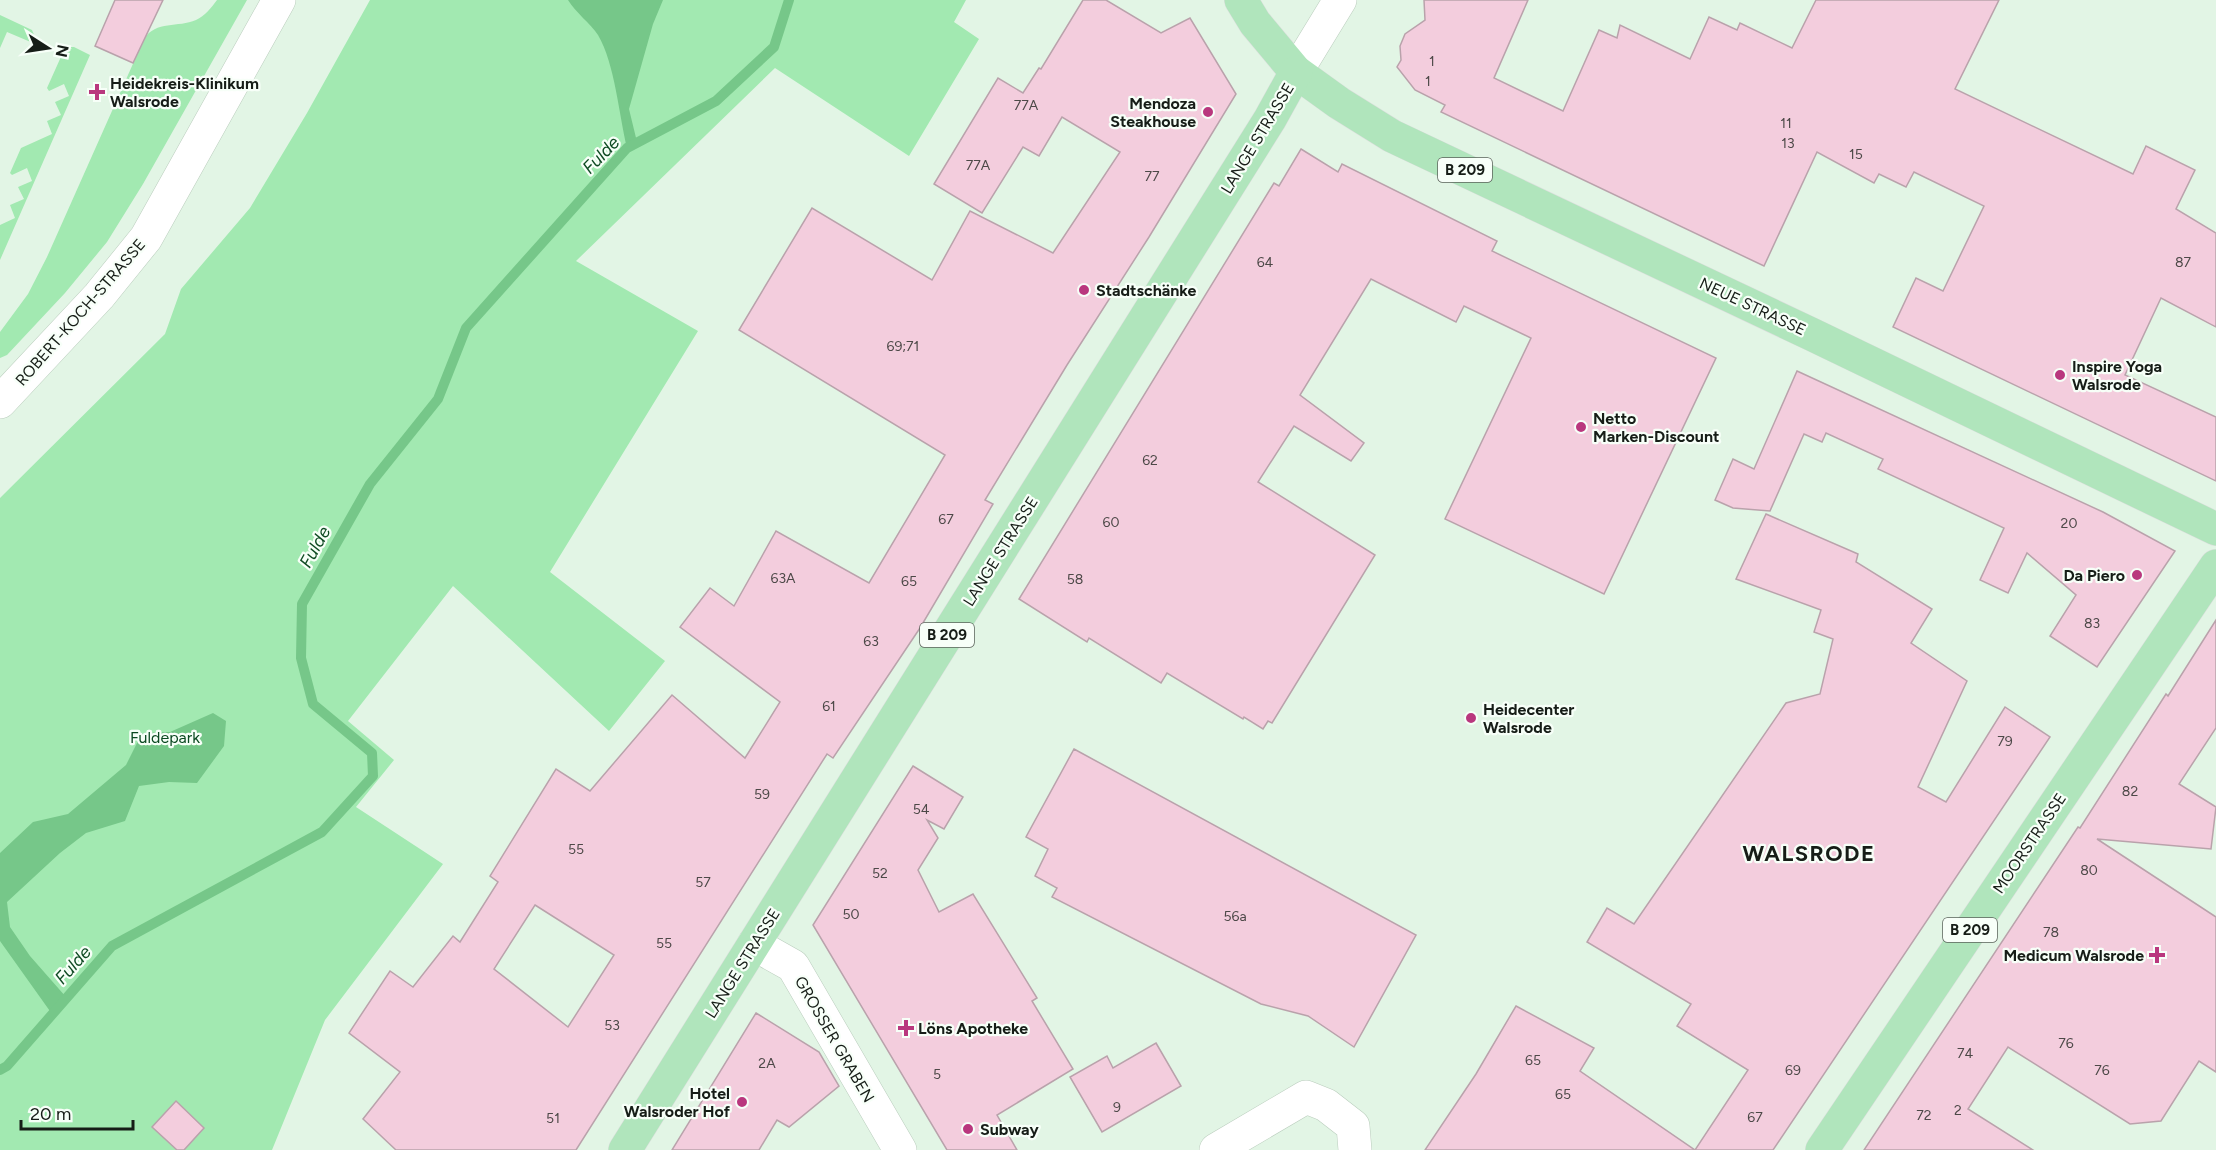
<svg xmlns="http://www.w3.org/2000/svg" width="2216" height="1150" font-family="Figtree,sans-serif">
<rect width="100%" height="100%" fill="#e2f5e5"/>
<!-- green -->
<g fill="#a2e9b1">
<path d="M 217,0 L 247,0 L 143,184 L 107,242 L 65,293 L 7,355 L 0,358 L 0,332 L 28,294 L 47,257 L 144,39 C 156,20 178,28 196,20 C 205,16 211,8 217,0 Z"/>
<path d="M 370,0 L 966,0 L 954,22 L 979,39 L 909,156 L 775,68 L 576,261 L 698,331 L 550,572 L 665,661 L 609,731 L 453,586 L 348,721 L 394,760 L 356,807 L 443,864 L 325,1020 L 272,1150 L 0,1150 L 0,498 L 165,334 L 181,289 L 250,208 L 307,113 Z"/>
<path d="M 0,15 L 32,30 L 35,37 L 33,43 L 7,32 L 0,48 Z"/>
<path d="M 68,47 L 74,47 L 90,55 L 0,260 L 0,225 L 15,218 L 10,205 L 24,199 L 18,187 L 32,181 L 27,168 L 12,175 L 10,173 L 21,148 L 52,134 L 47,121 L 61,115 L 55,102 L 69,96 L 64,84 L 49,91 L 47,88 L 64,50 Z"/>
</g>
<!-- water -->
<g fill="#76c789">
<path d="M 568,0 L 663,0 L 653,24 L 629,109 L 637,142 L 627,148 C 619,115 615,64 598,35 C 590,23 576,13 568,0 Z"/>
<path d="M 213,713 L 226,721 L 224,746 L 197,783 L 169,782 L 139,786 L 125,821 L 86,833 L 60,853 L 7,902 L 10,927 L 30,956 L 66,997 L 52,1014 L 0,941 L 0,853 L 33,822 L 68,814 L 126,765 L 142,733 L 170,732 Z"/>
</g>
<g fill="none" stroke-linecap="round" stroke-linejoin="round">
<!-- stream -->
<path stroke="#76c789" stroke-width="10" d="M 0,1070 L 7,1066 L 112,946 L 322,832 L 373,776 L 372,753 L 313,704 L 301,658 L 302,604 L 370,484 L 438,399 L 466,328 L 627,148 L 716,101 L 774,47 L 789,0"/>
</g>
<!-- building -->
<g fill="#f3cddd" stroke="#b9a2ab" stroke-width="1.5" fill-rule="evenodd">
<path d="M 115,0 L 163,0 L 133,63 L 95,46 Z"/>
<path d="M 1083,0 L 1106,0 L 1161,33 L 1190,18 L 1236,94 L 1149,237 L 1067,365 L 985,500 L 993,504 L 920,628 L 833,758 L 827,754 L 576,1150 L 396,1150 L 363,1119 L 400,1072 L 349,1033 L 390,971 L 413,987 L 453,936 L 460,942 L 498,882 L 490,876 L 556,769 L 590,791 L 672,695 L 745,758 L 780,702 L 680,627 L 710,588 L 734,606 L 776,531 L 869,583 L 945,455 L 739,330 L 812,208 L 932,280 L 970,211 L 1053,253 L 1120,152 L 1062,117 L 1039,156 L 1023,147 L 982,213 L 934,184 L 998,78 L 1023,93 L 1039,68 L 1041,69 ZM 535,905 L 614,955 L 568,1027 L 494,969 Z"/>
<path d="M 1424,0 L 1528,0 L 1494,78 L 1563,111 L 1599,30 L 1617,38 L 1620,25 L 1690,59 L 1709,17 L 1737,30 L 1740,23 L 1792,48 L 1816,0 L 1999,0 L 1955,89 L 2133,174 L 2146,146 L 2195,170 L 2176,209 L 2216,233 L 2216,327 L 2161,298 L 2125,375 L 2216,417 L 2216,481 L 1893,327 L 1916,278 L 1943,291 L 1984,206 L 1914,172 L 1906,187 L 1879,174 L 1874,183 L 1817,152 L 1764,266 L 1441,112 L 1445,105 L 1415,90 L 1397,67 L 1401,60 L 1400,46 L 1405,34 L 1425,20 Z"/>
<path d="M 1301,149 L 1338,172 L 1342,164 L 1497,241 L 1492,251 L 1716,358 L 1604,594 L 1445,519 L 1531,338 L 1464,306 L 1456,322 L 1371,279 L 1300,395 L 1364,443 L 1351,461 L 1294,426 L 1258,482 L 1375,555 L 1272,723 L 1268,721 L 1263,729 L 1244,717 L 1243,719 L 1167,673 L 1161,683 L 1089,638 L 1087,642 L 1019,599 L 1274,183 L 1279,186 Z"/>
<path d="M 1797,371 L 2103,512 L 2175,551 L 2097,667 L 2050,636 L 2076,595 L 2027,553 L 2008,593 L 1980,580 L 2004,528 L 1878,469 L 1883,459 L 1826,433 L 1822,442 L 1804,434 L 1770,511 L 1733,508 L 1715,500 L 1733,459 L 1754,469 Z"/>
<path d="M 1766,514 L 1858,554 L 1856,562 L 1932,609 L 1911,643 L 1967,681 L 1918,787 L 1946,802 L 2005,707 L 2050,737 L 1773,1150 L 1695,1150 L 1748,1070 L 1677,1026 L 1691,1004 L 1587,942 L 1607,908 L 1634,924 L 1786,703 L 1820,694 L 1833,639 L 1814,632 L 1821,610 L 1736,579 Z"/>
<path d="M 2216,620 L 2216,728 L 2179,784 L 2216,807 L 2211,849 L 2097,839 L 2216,917 L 2216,1072 L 2199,1061 L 2161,1121 L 2130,1124 L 2008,1047 L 1968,1109 L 2033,1150 L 1864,1150 L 2078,827 L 2080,828 L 2166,694 L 2168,696 Z"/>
<path d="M 1074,749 L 1416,935 L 1354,1047 L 1308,1016 L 1261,1004 L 1052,897 L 1057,888 L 1035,876 L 1048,849 L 1026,837 Z"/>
<path d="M 913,766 L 963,797 L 944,829 L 927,820 L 938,838 L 918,870 L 939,912 L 973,894 L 1037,998 L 1032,1001 L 1073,1069 L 997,1115 L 1017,1150 L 947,1150 L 813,925 Z"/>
<path d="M 1516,1006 L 1594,1048 L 1580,1071 L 1695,1150 L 1425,1150 L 1476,1074 Z"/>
<path d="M 756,1013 L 819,1052 L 839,1086 L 789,1127 L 777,1120 L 759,1150 L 672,1150 Z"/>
<path d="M 1156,1043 L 1181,1086 L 1102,1132 L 1070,1077 L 1107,1056 L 1113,1068 Z"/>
<path d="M 176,1101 L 204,1128 L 184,1150 L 177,1150 L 152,1127 Z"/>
</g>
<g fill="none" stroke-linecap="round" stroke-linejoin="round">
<!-- minor casing -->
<g stroke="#bacdbd" stroke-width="34">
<g id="minor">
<path d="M 1296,72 L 1340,0"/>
<path d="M 0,402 L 99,296 L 146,238 L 279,0"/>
<path d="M 754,944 L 793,966 L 900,1150"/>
<path d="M 1216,1150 L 1306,1097 L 1326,1105 L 1353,1126 L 1355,1150"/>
</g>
</g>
<!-- major casing -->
<g stroke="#dedfdf" stroke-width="34">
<g id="major">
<path d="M 1241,0 L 1255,23 L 1296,72 L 1339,103 L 1392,136 L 1811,334 L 2216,529"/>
<path d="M 625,1150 L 1270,119 L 1296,72"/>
<path d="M 1822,1150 L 2216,566"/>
</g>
</g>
<!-- minor -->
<use href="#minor" stroke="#fff" stroke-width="33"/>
<!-- major -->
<use href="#major" stroke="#b0e5bc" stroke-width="33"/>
</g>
<!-- markers -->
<g fill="#b9377e" stroke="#f7fff8" stroke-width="2">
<path d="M94 83h6v6h6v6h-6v6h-6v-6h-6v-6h6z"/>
<circle cx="1208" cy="112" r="6"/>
<circle cx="1084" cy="290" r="6"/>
<circle cx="2060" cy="375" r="6"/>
<circle cx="1581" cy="427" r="6"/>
<circle cx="2137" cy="575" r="6"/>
<circle cx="1471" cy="718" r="6"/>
<path d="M2154 946h6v6h6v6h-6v6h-6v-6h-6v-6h6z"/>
<path d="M903 1019h6v6h6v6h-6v6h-6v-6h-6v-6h6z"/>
<circle cx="742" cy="1102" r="6"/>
<circle cx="968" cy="1129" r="6"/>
</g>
<g text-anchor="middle" stroke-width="4.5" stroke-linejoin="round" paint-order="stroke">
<!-- number labels -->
<g font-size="14" fill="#4d4948">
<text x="1432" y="66">1</text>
<text x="1428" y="86">1</text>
<text x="1026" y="110">77A</text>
<text x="1786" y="128">11</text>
<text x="1788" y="148">13</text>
<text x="1856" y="159">15</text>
<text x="978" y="170">77A</text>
<text x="1152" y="181">77</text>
<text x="1265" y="267">64</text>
<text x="2183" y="267">87</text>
<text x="903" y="351">69;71</text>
<text x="1150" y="465">62</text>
<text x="946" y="524">67</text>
<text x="1111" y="527">60</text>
<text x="2069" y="528">20</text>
<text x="783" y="583">63A</text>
<text x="1075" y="584">58</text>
<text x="909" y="586">65</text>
<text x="2092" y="628">83</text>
<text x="871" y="646">63</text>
<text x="829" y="711">61</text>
<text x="2005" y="746">79</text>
<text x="2130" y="796">82</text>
<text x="762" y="799">59</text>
<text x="921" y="814">54</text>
<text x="576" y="854">55</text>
<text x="2089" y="875">80</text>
<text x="880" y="878">52</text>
<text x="703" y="887">57</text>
<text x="851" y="919">50</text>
<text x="1235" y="921">56a</text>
<text x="2051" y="937">78</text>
<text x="664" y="948">55</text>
<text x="612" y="1030">53</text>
<text x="2066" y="1048">76</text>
<text x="1965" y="1058">74</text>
<text x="1533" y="1065">65</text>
<text x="767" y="1068">2A</text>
<text x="1793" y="1075">69</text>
<text x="2102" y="1075">76</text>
<text x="937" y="1079">5</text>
<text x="1563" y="1099">65</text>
<text x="1117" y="1112">9</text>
<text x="1958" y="1115">2</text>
<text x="1924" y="1120">72</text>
<text x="1755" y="1122">67</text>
<text x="553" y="1123">51</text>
</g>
<!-- shield labels -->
<g fill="#f7fff8" stroke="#5a615a" stroke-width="1.5">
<rect x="1438" y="158" width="54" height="24" rx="4.5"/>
<rect x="920" y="623" width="54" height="24" rx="4.5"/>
<rect x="1943" y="918" width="54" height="24" rx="4.5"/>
</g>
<g font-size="15" font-weight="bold" fill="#161d17">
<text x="1465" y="175">B 209</text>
<text x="947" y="640">B 209</text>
<text x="1970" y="935">B 209</text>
</g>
<!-- poi labels -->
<g font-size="16" font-weight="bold" fill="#161d17" stroke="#f7fff8" text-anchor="start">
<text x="110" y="89">Heidekreis-Klinikum<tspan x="110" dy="18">Walsrode</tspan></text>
<text x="1196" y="109" text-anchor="end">Mendoza<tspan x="1196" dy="18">Steakhouse</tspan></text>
<text x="1096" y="296">Stadtschänke</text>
<text x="2072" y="372">Inspire Yoga<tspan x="2072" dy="18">Walsrode</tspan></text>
<text x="1593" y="424">Netto<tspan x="1593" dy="18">Marken-Discount</tspan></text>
<text x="2125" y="581" text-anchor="end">Da Piero</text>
<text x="1483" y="715">Heidecenter<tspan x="1483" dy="18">Walsrode</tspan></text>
<text x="2144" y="961" text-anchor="end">Medicum Walsrode</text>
<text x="918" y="1034">Löns Apotheke</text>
<text x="730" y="1099" text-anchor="end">Hotel<tspan x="730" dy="18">Walsroder Hof</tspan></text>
<text x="980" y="1135">Subway</text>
</g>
<!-- street labels -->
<g font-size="16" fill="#161d17" stroke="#f7fff8">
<text transform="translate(1257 138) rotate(-59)" y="6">LANGE STRASSE</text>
<text transform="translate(1753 306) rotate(25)" y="6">NEUE STRASSE</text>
<text transform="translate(80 312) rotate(-49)" y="6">ROBERT-KOCH-STRASSE</text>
<text transform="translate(1000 551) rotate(-58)" y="6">LANGE STRASSE</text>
<text transform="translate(2029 843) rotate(-56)" y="6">MOORSTRASSE</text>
<text transform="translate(742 963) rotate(-58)" y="6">LANGE STRASSE</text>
<text transform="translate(835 1039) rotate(60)" y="6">GROSSER GRABEN</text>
</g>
<!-- park labels -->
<g font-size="16" fill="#0b4921" stroke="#f7fff8">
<text x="165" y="743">Fuldepark</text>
</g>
<!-- water labels -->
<g font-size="18" font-style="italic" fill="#0f4b23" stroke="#f7fff8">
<text transform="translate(601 155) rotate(-46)" y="6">Fulde</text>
<text transform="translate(315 547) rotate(-61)" y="6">Fulde</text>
<text transform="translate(73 965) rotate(-48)" y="6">Fulde</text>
</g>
<!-- district labels -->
<g font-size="22" font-weight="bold" letter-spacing="1.5" fill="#161d17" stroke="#f7fff8">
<text x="1809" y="861">WALSRODE</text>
</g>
</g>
<!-- north arrow -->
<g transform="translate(48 48) rotate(102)" stroke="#f7fff8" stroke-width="4.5" paint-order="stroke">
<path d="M0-4.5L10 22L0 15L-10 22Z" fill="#161d17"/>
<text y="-9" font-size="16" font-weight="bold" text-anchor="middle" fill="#161d17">N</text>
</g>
<!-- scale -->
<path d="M21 1120v9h112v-9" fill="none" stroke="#161d17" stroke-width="3"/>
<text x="30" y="1120" font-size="18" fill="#161d17" stroke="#f7fff8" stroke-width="4.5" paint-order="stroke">20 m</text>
</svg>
